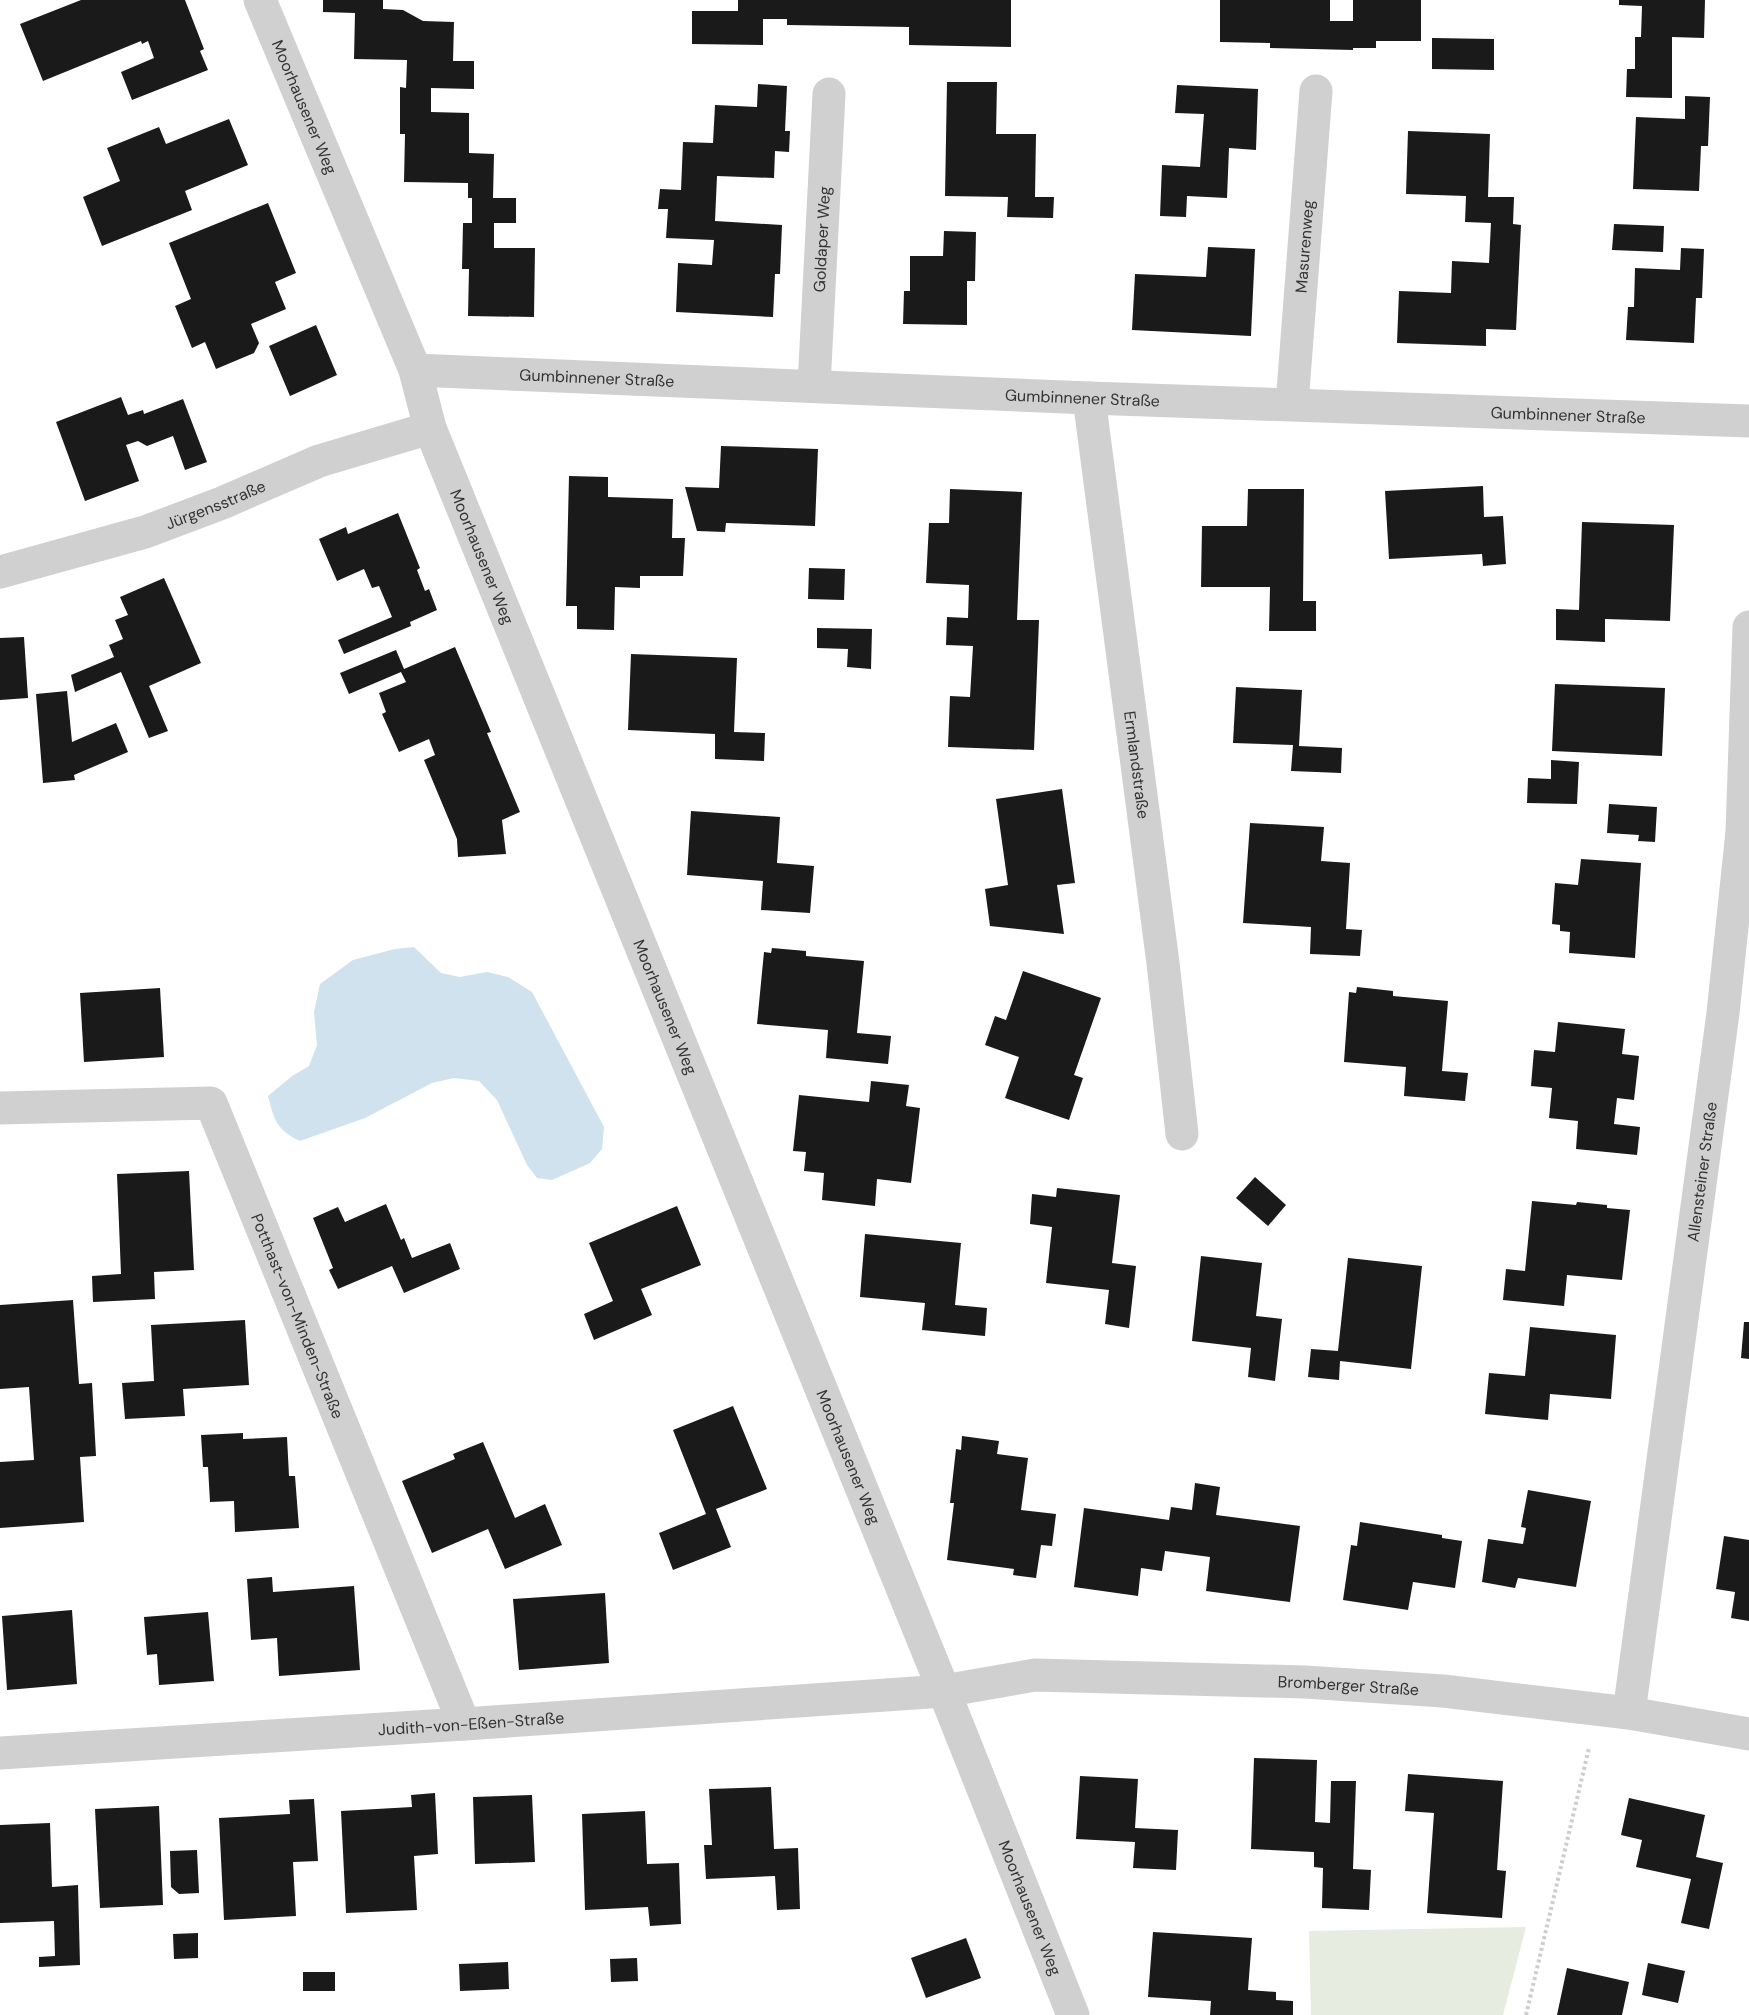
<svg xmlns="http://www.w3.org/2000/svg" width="1749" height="2015" font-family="'DM Sans',sans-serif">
<rect width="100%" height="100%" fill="#fff"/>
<!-- green -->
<path fill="#e6ecdf" d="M 1526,1927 L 1503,2015 L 1311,2015 L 1309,1931 Z"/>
<!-- water -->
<path fill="#cfe2ee" d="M 414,947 L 441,973 L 460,977 L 487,972 L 508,977 L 532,992 L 604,1127 L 602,1149 L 590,1163 L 552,1180 L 537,1178 L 527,1165 L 497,1100 L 479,1081 L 454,1078 L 432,1083 L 365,1118 L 300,1141 C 277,1130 274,1120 268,1096 L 292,1076 L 309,1066 L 317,1045 L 314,1012 L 320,984 L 353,960 L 395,949 Z"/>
<!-- building -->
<g fill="#1a1a1a">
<path d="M 81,0 L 185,0 L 204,49 L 200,51 L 208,70 L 132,100 L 121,72 L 154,58 L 148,41 L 142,44 L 141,41 L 43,81 L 20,24 Z"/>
<path d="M 323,0 L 383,0 L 383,9 L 403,10 L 423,21 L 454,22 L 453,61 L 474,61 L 474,89 L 431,88 L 431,112 L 469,113 L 469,153 L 494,154 L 493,198 L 516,198 L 516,223 L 494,223 L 494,248 L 535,248 L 534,317 L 468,316 L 469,269 L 462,269 L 463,223 L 472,223 L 472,198 L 468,198 L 468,183 L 404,182 L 405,134 L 400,134 L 400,87 L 406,88 L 407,60 L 354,59 L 355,13 L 323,12 Z"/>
<path d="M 738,0 L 1011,0 L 1011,47 L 909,45 L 909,27 L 787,25 L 787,19 L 763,19 L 763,45 L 692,44 L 692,11 L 738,11 Z"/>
<path d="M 1220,0 L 1330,0 L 1330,21 L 1353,21 L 1353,0 L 1421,0 L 1421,41 L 1376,41 L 1376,48 L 1353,48 L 1353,50 L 1270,48 L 1270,43 L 1220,42 Z"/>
<path d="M 1619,0 L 1705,0 L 1704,38 L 1672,37 L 1672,98 L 1626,97 L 1627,69 L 1635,69 L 1635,37 L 1641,37 L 1642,6 L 1619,5 Z"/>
<path d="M 1432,38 L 1494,39 L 1494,70 L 1432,69 Z"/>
<path d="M 947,82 L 997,82 L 996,134 L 1036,134 L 1035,197 L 1054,197 L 1053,218 L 1007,217 L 1008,197 L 945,196 Z"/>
<path d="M 758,84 L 787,86 L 785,131 L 790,131 L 789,152 L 775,151 L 774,178 L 717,176 L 715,221 L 782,225 L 780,274 L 775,274 L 773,317 L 676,312 L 678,263 L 712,265 L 714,240 L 666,238 L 668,209 L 658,209 L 660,189 L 681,190 L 683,142 L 713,143 L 715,105 L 757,107 Z"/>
<path d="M 1177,85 L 1258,89 L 1256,150 L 1229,148 L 1227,198 L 1187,196 L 1186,217 L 1160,216 L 1162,165 L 1200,167 L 1204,114 L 1175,113 Z"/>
<path d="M 1685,96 L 1710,97 L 1708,146 L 1701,146 L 1699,191 L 1633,189 L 1636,117 L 1685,119 Z"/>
<path d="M 229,119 L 248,165 L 185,191 L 192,210 L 102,246 L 83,197 L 120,181 L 107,148 L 159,127 L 166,144 Z"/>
<path d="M 1408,131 L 1490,134 L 1488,197 L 1514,197 L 1513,224 L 1521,225 L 1516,330 L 1486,329 L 1486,346 L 1397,343 L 1399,291 L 1451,293 L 1452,261 L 1489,263 L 1491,223 L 1465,222 L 1466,196 L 1406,194 Z"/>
<path d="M 268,203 L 296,273 L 275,282 L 286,309 L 251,324 L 259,343 L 254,353 L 216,369 L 205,342 L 192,348 L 175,306 L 191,299 L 169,243 Z"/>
<path d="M 1614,224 L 1664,226 L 1663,252 L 1612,250 Z"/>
<path d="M 944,231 L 976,232 L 975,281 L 967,281 L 967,325 L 903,324 L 904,291 L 910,291 L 910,256 L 943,256 Z"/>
<path d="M 1208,247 L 1255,249 L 1251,336 L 1132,330 L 1135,274 L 1206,277 Z"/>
<path d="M 1681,248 L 1704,249 L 1702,298 L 1696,298 L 1694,343 L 1626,340 L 1628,307 L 1634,307 L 1635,268 L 1680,270 Z"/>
<path d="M 316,325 L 337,375 L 290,396 L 269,346 Z"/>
<path d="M 121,397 L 128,415 L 143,410 L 144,414 L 183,399 L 207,462 L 185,470 L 173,436 L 147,446 L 138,441 L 126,445 L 139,481 L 85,501 L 56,422 Z"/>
<path d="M 721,446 L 818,449 L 815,526 L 726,523 L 725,532 L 697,531 L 685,487 L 719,488 Z"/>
<path d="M 569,476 L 608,477 L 608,497 L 673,499 L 672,538 L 685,538 L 683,576 L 640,576 L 640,588 L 615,587 L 614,630 L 577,629 L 577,606 L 566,606 Z"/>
<path d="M 1483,486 L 1484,517 L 1503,516 L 1506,564 L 1483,566 L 1482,554 L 1389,559 L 1385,491 Z"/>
<path d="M 950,489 L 1022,492 L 1017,620 L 1039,620 L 1034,750 L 948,747 L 950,696 L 970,697 L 973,646 L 946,645 L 947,617 L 968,618 L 969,585 L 926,583 L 929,523 L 949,523 Z"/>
<path d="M 1248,489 L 1304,489 L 1303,601 L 1316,601 L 1316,631 L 1269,631 L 1270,587 L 1201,587 L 1202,526 L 1247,526 Z"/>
<path d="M 398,513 L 420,568 L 417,570 L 425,591 L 429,589 L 437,610 L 410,622 L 411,626 L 344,654 L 338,640 L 392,617 L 379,586 L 372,588 L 364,569 L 337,581 L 319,539 L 346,527 L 348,534 Z"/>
<path d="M 1582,522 L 1674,525 L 1670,621 L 1605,619 L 1605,642 L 1556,640 L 1556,609 L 1579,610 Z"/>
<path d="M 809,568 L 845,569 L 844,600 L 808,599 Z"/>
<path d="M 164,578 L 201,663 L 149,686 L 168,731 L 149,738 L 121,672 L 75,692 L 71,675 L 114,657 L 109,645 L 123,639 L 115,620 L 128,615 L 120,597 Z"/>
<path d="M 817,628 L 872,629 L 871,669 L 847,667 L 848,649 L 817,648 Z"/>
<path d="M 24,637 L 28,698 L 0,700 L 0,638 Z"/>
<path d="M 455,647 L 491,732 L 487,733 L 520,812 L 502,820 L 506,854 L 458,857 L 457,839 L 424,760 L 435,755 L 429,739 L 399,752 L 382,714 L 386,712 L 379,693 L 406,682 L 401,672 L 349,694 L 340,673 L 396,650 L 404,669 Z"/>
<path d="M 631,654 L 737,658 L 734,732 L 765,733 L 764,761 L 715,759 L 715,734 L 628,730 Z"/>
<path d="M 1555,684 L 1665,688 L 1662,756 L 1552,751 Z"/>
<path d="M 1236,687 L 1302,690 L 1299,746 L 1342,748 L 1341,773 L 1291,771 L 1293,745 L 1233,743 Z"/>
<path d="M 67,691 L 72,742 L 116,723 L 128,752 L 74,775 L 75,780 L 43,783 L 36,694 Z"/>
<path d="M 1551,760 L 1579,762 L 1577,804 L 1527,803 L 1528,778 L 1551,779 Z"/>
<path d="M 1062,789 L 1075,883 L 1057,885 L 1064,934 L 990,926 L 985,889 L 1008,885 L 996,799 Z"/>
<path d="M 1609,804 L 1657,807 L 1655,842 L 1638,841 L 1639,835 L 1607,833 Z"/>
<path d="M 691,811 L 780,817 L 777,863 L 814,866 L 810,913 L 761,910 L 763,881 L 687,875 Z"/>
<path d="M 1250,823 L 1324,827 L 1321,861 L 1350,863 L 1346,929 L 1362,930 L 1360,956 L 1310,954 L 1311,927 L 1243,923 Z"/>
<path d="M 1581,859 L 1641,863 L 1635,958 L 1569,953 L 1570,932 L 1560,931 L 1560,925 L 1552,924 L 1555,883 L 1578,885 Z"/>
<path d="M 772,948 L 806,951 L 806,956 L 864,961 L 857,1033 L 891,1036 L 888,1064 L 826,1058 L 828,1030 L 757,1024 L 764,952 L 771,953 Z"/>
<path d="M 1023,971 L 1101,998 L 1074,1075 L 1083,1078 L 1069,1120 L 1005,1098 L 1019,1057 L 985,1045 L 995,1016 L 1006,1020 Z"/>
<path d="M 1357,987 L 1393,991 L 1393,996 L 1448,1001 L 1442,1071 L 1468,1073 L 1465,1101 L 1404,1096 L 1406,1067 L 1344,1062 L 1349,992 L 1356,993 Z"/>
<path d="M 160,988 L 164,1057 L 84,1062 L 80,993 Z"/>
<path d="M 1558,1022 L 1625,1029 L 1622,1054 L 1639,1056 L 1634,1100 L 1617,1098 L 1614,1124 L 1640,1127 L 1637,1155 L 1576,1149 L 1578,1121 L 1549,1118 L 1552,1088 L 1531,1086 L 1534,1050 L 1555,1052 Z"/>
<path d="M 871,1081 L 909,1085 L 906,1106 L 920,1108 L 911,1183 L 877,1179 L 875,1206 L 822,1200 L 824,1173 L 804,1171 L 806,1152 L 793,1151 L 799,1095 L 869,1102 Z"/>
<path d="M 189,1171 L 194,1270 L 154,1272 L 155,1299 L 93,1302 L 92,1276 L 121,1274 L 117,1174 Z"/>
<path d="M 1255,1177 L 1286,1205 L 1268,1226 L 1236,1198 Z"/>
<path d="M 1057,1188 L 1120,1195 L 1112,1263 L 1136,1266 L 1129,1328 L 1105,1324 L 1109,1290 L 1046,1283 L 1052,1227 L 1030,1224 L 1032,1194 L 1056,1197 Z"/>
<path d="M 1532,1201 L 1576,1205 L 1577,1202 L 1607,1205 L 1607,1208 L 1630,1210 L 1622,1280 L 1567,1275 L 1564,1306 L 1503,1300 L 1506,1269 L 1525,1271 Z"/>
<path d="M 386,1204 L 401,1240 L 404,1238 L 412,1258 L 450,1243 L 460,1269 L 404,1293 L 392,1266 L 338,1289 L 329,1270 L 333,1268 L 313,1218 L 338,1207 L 345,1222 Z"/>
<path d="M 677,1206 L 701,1265 L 641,1289 L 652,1315 L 594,1340 L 584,1314 L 613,1301 L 589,1243 Z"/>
<path d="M 865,1234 L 961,1243 L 955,1305 L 987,1308 L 985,1336 L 922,1330 L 925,1303 L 860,1297 Z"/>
<path d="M 1201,1256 L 1262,1263 L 1256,1316 L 1282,1319 L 1275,1381 L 1248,1377 L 1251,1348 L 1192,1341 Z"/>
<path d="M 1348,1258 L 1422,1266 L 1411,1369 L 1340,1361 L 1339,1380 L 1308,1377 L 1311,1349 L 1338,1351 Z"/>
<path d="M 73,1300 L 79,1384 L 92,1383 L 96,1456 L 80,1457 L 84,1522 L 0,1528 L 0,1462 L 34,1460 L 29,1387 L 0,1389 L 0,1305 Z"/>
<path d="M 245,1320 L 249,1385 L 183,1389 L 185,1416 L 125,1419 L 122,1383 L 154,1381 L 151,1325 Z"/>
<path d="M 1744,1322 L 1749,1322 L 1749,1359 L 1741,1358 Z"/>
<path d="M 1530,1327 L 1616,1335 L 1611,1399 L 1550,1394 L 1548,1420 L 1485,1414 L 1489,1373 L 1525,1376 Z"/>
<path d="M 733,1406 L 767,1489 L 716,1509 L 731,1547 L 673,1570 L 659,1533 L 706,1514 L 673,1430 Z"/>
<path d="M 243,1433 L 243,1439 L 287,1437 L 289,1476 L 295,1476 L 299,1528 L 235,1532 L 234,1501 L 210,1502 L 208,1467 L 203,1467 L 201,1435 Z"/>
<path d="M 962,1436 L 999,1441 L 997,1454 L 1028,1458 L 1021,1510 L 1056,1514 L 1052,1546 L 1041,1545 L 1036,1578 L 1013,1575 L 1014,1569 L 947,1560 L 954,1503 L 950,1503 L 956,1449 L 961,1450 Z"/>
<path d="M 483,1442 L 515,1518 L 545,1504 L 562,1545 L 505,1569 L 488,1529 L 432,1553 L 402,1481 L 455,1459 L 453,1454 Z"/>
<path d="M 1195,1483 L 1220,1487 L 1216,1515 L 1300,1526 L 1290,1602 L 1206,1591 L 1210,1557 L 1165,1551 L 1162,1571 L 1141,1568 L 1138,1596 L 1074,1587 L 1084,1508 L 1169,1520 L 1171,1507 L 1192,1510 Z"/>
<path d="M 1528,1490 L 1591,1501 L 1576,1587 L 1518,1578 L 1515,1588 L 1482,1582 L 1488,1539 L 1523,1544 L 1526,1528 L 1521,1527 Z"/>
<path d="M 1360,1522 L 1442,1535 L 1442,1538 L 1462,1541 L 1455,1588 L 1413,1582 L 1408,1610 L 1343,1600 L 1351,1545 L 1357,1546 Z"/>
<path d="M 1724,1536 L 1749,1540 L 1749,1621 L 1731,1618 L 1735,1592 L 1716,1589 Z"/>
<path d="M 272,1577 L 273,1592 L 354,1586 L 360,1670 L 279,1676 L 277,1638 L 251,1640 L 247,1579 Z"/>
<path d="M 605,1593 L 609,1663 L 519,1670 L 513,1599 Z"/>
<path d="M 72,1610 L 77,1684 L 7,1690 L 2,1616 Z"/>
<path d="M 208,1612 L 214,1681 L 159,1685 L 157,1654 L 147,1655 L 144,1617 Z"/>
<path d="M 1254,1758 L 1317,1760 L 1315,1822 L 1330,1823 L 1331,1781 L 1356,1781 L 1353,1869 L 1371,1870 L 1369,1910 L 1322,1908 L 1323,1868 L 1314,1867 L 1314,1852 L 1251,1849 Z"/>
<path d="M 1408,1774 L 1503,1781 L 1497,1870 L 1506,1871 L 1502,1918 L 1427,1913 L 1434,1813 L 1405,1811 Z"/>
<path d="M 1080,1776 L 1138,1779 L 1135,1828 L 1178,1830 L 1176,1870 L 1133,1868 L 1135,1842 L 1076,1839 Z"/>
<path d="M 771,1787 L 774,1849 L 798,1848 L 800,1909 L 777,1910 L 775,1876 L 706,1879 L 704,1845 L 712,1845 L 709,1789 Z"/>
<path d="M 435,1793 L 438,1854 L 414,1856 L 417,1910 L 346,1913 L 341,1811 L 412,1807 L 411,1795 Z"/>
<path d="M 532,1795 L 535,1862 L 475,1864 L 473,1797 Z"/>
<path d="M 1629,1798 L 1705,1815 L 1696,1857 L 1723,1863 L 1709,1929 L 1681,1923 L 1691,1879 L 1636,1867 L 1642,1840 L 1621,1835 Z"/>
<path d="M 314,1799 L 318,1861 L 293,1862 L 296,1916 L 224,1920 L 219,1818 L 290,1814 L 289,1800 Z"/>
<path d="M 159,1806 L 163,1905 L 100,1908 L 95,1809 Z"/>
<path d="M 645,1811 L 647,1864 L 679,1863 L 681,1924 L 650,1926 L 648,1907 L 585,1910 L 582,1814 Z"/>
<path d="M 50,1823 L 52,1887 L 78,1885 L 80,1965 L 39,1967 L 39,1957 L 55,1956 L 54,1921 L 0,1923 L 0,1825 Z"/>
<path d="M 197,1850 L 199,1893 L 179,1894 L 171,1887 L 170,1851 Z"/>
<path d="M 1153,1932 L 1252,1938 L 1248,1990 L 1276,1992 L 1276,2000 L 1293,2001 L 1293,2015 L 1210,2015 L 1211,2001 L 1148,1997 Z"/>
<path d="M 198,1933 L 198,1958 L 174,1959 L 173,1934 Z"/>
<path d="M 966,1938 L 981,1978 L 926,1998 L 911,1958 Z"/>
<path d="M 637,1958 L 638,1981 L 611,1982 L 610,1959 Z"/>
<path d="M 508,1962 L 509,1989 L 460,1991 L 459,1964 Z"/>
<path d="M 1648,1963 L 1685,1971 L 1678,2003 L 1642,1995 Z"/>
<path d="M 1567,1968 L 1629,1982 L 1622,2015 L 1557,2015 Z"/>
<rect x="303" y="1972" width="32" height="19"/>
</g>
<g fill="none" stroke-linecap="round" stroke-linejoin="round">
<!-- path -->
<path stroke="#cdcdcd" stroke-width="4" stroke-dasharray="3 3" stroke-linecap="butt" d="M 1526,2015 L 1589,1748"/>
<!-- minor -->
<g stroke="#d0d0d0" stroke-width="33">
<path id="s1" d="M 260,0 L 415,370 L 430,428 L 944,1691 L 1073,2015"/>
<path id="s2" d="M 415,370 L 1089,398 L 1749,421"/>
<path id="s3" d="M 814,386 L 829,94"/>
<path id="s4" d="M 1089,398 L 1163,963 L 1182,1134"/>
<path id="s5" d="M 1292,404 L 1316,91"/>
<path id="s6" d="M 0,572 L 145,532 L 222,503 L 319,461 L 430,428"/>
<path id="s7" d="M 0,1108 L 211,1103 L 464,1724"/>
<path id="s8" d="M 1629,1713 L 1723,1013 L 1742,832 L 1749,627"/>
<path id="s9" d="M 0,1753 L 464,1724 L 944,1691 L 1035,1675 L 1305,1682 L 1443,1691 L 1629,1713 L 1749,1734"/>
</g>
</g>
<g text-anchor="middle" stroke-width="6" stroke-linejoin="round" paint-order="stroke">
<!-- street labels -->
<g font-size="16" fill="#333" stroke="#fff">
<text dy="6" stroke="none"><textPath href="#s1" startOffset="116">Moorhausener Weg</textPath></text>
<text dy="6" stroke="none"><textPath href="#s3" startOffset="147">Goldaper Weg</textPath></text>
<text dy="6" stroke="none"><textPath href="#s5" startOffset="158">Masurenweg</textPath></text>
<text dy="6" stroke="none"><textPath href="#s2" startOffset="182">Gumbinnener Straße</textPath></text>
<text dy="6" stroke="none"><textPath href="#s2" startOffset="668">Gumbinnener Straße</textPath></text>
<text dy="6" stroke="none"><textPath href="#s2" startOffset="1154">Gumbinnener Straße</textPath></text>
<text dy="6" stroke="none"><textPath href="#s6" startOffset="226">Jürgensstraße</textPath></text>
<text dy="6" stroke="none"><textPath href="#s1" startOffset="600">Moorhausener Weg</textPath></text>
<text dy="6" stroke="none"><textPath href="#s4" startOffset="370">Ermlandstraße</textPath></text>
<text dy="6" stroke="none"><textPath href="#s1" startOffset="1086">Moorhausener Weg</textPath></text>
<text dy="6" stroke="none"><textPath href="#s8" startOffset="546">Allensteiner Straße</textPath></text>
<text dy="6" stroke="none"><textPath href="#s7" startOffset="441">Potthast-von-Minden-Straße</textPath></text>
<text dy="6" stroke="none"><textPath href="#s1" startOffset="1572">Moorhausener Weg</textPath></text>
<text dy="6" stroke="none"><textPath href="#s9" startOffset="1352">Bromberger Straße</textPath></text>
<text dy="6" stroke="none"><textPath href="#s9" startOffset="472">Judith-von-Eßen-Straße</textPath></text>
<text dy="6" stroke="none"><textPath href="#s1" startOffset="2058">Moorhausener Weg</textPath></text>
</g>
</g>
</svg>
